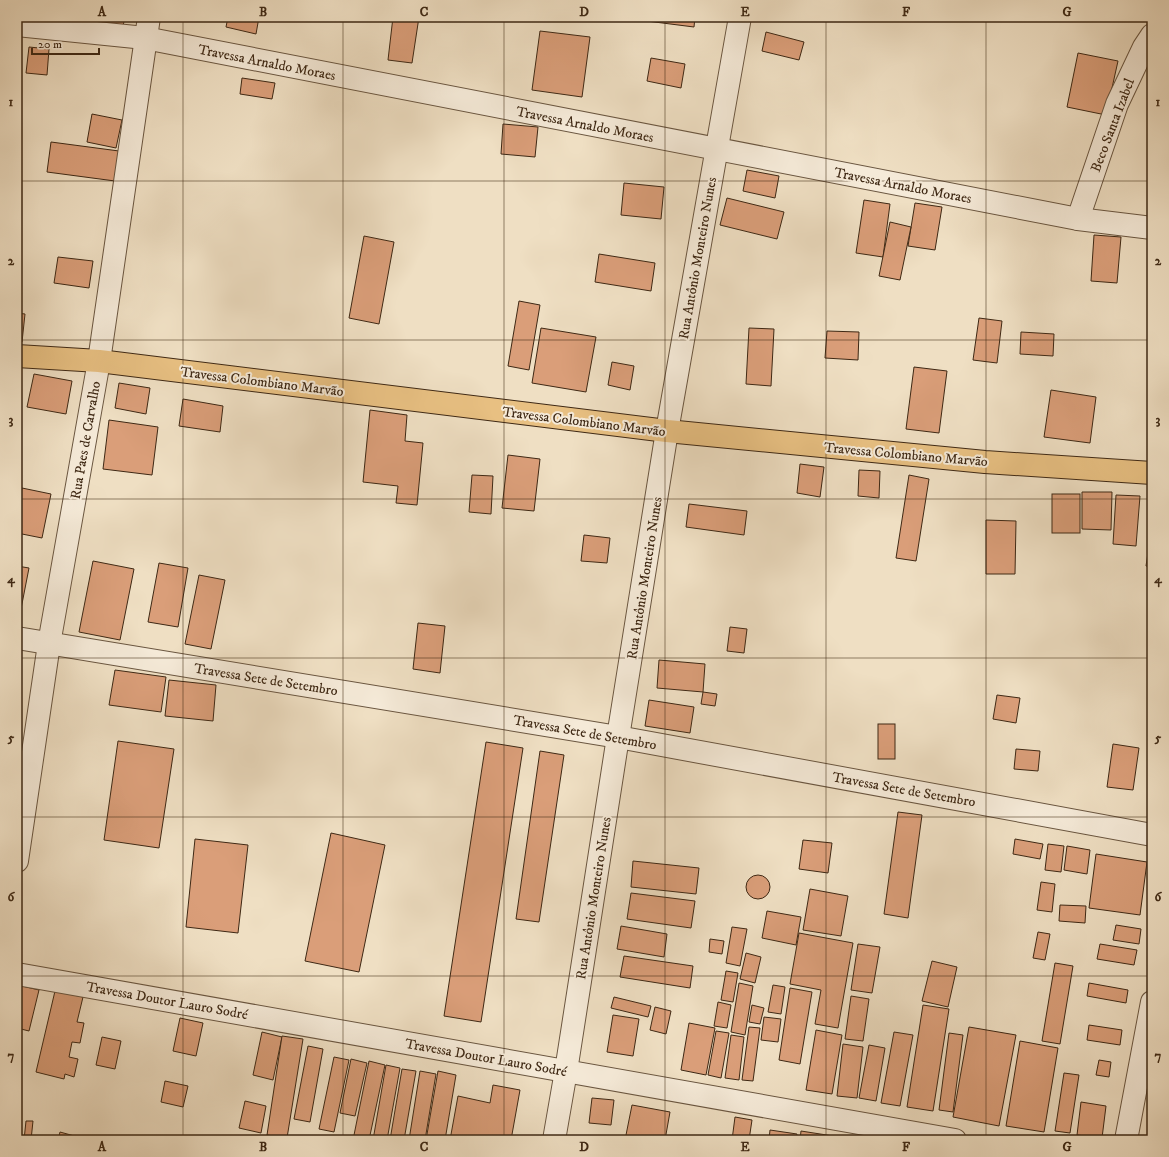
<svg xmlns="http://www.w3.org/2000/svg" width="1169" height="1157" font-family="'IM FELL DW Pica',serif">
<rect width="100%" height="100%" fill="#efdfc3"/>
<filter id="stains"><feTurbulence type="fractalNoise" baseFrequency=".005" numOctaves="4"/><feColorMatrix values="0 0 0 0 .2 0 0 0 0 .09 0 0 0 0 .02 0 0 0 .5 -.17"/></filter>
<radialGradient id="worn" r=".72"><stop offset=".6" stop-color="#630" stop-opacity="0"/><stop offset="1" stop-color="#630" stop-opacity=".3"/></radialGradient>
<!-- building -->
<g fill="#da9e79" stroke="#3e2814">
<path d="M 99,17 L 125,17 L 123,26 L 98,22 Z"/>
<path d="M 228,17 L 259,17 L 256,34 L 226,27 Z"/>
<path d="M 393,17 L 419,17 L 412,63 L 388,60 Z"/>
<path d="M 632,17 L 695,17 L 694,27 L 631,19 Z"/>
<path d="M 540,31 L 590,37 L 582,97 L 532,90 Z"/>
<path d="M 766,32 L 804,42 L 799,60 L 762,51 Z"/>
<path d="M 29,47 L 49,49 L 47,75 L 26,73 Z"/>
<path d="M 1078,53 L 1118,61 L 1106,115 L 1067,107 Z"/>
<path d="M 651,58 L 685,64 L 681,88 L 647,81 Z"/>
<path d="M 242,78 L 275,83 L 272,99 L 240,94 Z"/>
<path d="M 92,114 L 122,120 L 116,148 L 87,142 Z"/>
<path d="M 503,124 L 538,127 L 535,157 L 501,154 Z"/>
<path d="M 51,142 L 119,151 L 115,181 L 47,172 Z"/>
<path d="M 747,170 L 779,176 L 775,198 L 743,191 Z"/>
<path d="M 624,183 L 664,187 L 661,219 L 621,215 Z"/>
<path d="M 727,198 L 784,212 L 777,239 L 720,225 Z"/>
<path d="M 864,200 L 890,204 L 883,257 L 856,253 Z"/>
<path d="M 915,203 L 942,207 L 935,250 L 908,246 Z"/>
<path d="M 890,222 L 911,227 L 900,280 L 879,276 Z"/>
<path d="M 1094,235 L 1121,237 L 1117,283 L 1091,281 Z"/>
<path d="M 364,236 L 394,242 L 379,324 L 349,318 Z"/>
<path d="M 599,254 L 655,263 L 651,291 L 595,282 Z"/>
<path d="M 58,257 L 93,261 L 89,288 L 54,283 Z"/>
<path d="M 519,301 L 540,305 L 529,370 L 508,366 Z"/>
<path d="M 17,313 L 25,314 L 22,342 L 17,341 Z"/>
<path d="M 979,318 L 1002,321 L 997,363 L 973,360 Z"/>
<path d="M 541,328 L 596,337 L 586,392 L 532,383 Z"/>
<path d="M 749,328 L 774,329 L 771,386 L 746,384 Z"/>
<path d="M 827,331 L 859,332 L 858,360 L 825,358 Z"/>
<path d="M 1021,332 L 1054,334 L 1053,356 L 1020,354 Z"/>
<path d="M 612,362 L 634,366 L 630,390 L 608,385 Z"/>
<path d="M 914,367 L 947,371 L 939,433 L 906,429 Z"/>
<path d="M 34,374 L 72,381 L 66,414 L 27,407 Z"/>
<path d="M 119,383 L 150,388 L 146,414 L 115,408 Z"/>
<path d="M 1051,390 L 1096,397 L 1090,443 L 1044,437 Z"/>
<path d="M 183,399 L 223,406 L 220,432 L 179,426 Z"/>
<path d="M 370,410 L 407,415 L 405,441 L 423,443 L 417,505 L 396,503 L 398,486 L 363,482 Z"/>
<path d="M 109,420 L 158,427 L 152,475 L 103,469 Z"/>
<path d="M 508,455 L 540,459 L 534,511 L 502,508 Z"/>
<path d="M 800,464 L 824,467 L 820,497 L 797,493 Z"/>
<path d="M 859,470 L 880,471 L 879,498 L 858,496 Z"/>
<path d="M 472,475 L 493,476 L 491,514 L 469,512 Z"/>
<path d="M 909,475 L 929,479 L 916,561 L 896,558 Z"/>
<path d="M 22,488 L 51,494 L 42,538 L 17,533 L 17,514 Z"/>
<path d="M 1082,492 L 1112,492 L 1111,530 L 1082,529 Z"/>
<rect x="1052" y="494" width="28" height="39"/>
<path d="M 1116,495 L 1140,496 L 1136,546 L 1113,544 Z"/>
<path d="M 689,504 L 747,511 L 744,535 L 686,527 Z"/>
<path d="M 986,520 L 1016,521 L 1015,574 L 986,574 Z"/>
<path d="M 584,535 L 610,538 L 607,563 L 581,561 Z"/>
<path d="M 1149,546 L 1152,547 L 1152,567 L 1146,566 Z"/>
<path d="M 93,561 L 134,569 L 120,640 L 79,632 Z"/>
<path d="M 159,563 L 188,568 L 178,627 L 148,622 Z"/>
<path d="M 17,566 L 29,568 L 20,614 L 17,614 Z"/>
<path d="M 199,575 L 225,580 L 211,649 L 185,644 Z"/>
<path d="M 418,623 L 445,626 L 440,673 L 413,669 Z"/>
<path d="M 730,627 L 747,629 L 744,653 L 727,651 Z"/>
<path d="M 659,660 L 705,664 L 703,692 L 657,688 Z"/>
<path d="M 1152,662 L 1152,677 L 1150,677 Z"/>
<path d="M 115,670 L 166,677 L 161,712 L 109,705 Z"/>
<path d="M 169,680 L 216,685 L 213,721 L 165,716 Z"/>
<path d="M 703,692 L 717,694 L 715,706 L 701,704 Z"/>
<path d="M 997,695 L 1020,698 L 1016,723 L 993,719 Z"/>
<path d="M 649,700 L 694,707 L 690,733 L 645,726 Z"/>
<rect x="878" y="724" width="17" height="35"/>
<path d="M 118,741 L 174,749 L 159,848 L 104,840 Z"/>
<path d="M 486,742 L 523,748 L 481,1022 L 444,1016 Z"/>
<path d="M 1113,744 L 1139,748 L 1133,790 L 1107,787 Z"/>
<path d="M 1016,749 L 1040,751 L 1038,771 L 1014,769 Z"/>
<path d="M 540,751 L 564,755 L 539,922 L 516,919 Z"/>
<path d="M 898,812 L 922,815 L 908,918 L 884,914 Z"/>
<path d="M 331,833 L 385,845 L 359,972 L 305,961 Z"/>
<path d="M 195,839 L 248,845 L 238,933 L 186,927 Z"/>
<path d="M 1015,839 L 1043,844 L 1040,859 L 1013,854 Z"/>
<path d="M 803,840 L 832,843 L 828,873 L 799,869 Z"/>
<path d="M 1048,844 L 1064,846 L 1061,872 L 1045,870 Z"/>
<path d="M 1067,846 L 1090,850 L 1087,874 L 1064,870 Z"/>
<path d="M 1096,854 L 1147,862 L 1140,915 L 1089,908 Z"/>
<path d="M 633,861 L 699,868 L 696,894 L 631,887 Z"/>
<circle cx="758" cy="887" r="12"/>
<path d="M 1041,882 L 1055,884 L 1052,912 L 1037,910 Z"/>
<path d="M 810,889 L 848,896 L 841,936 L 803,930 Z"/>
<path d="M 631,893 L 695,901 L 691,928 L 627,919 Z"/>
<path d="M 1060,905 L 1086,906 L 1085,923 L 1059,921 Z"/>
<path d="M 767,911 L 801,917 L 796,945 L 762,938 Z"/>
<path d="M 1116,925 L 1141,929 L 1139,944 L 1113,940 Z"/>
<path d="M 621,926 L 667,934 L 664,957 L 617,949 Z"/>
<path d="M 732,927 L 747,929 L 740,966 L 726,963 Z"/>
<path d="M 1038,932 L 1050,934 L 1045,960 L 1033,958 Z"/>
<path d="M 799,933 L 853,943 L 838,1028 L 815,1024 L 821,990 L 790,984 Z"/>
<path d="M 710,939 L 724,941 L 722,954 L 709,952 Z"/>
<path d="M 858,944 L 880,947 L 872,993 L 851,990 Z"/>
<path d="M 1100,944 L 1137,950 L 1134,965 L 1097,959 Z"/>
<path d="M 746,953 L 761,957 L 755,983 L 740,979 Z"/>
<path d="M 624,956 L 693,966 L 690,988 L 620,977 Z"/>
<path d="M 932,961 L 957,967 L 948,1007 L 922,1001 Z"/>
<path d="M 1055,963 L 1073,966 L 1060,1044 L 1042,1041 Z"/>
<path d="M 726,971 L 738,973 L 733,1002 L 721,1000 Z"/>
<path d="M 739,983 L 753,986 L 745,1035 L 731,1032 Z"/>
<path d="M 1089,983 L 1128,990 L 1126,1003 L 1087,996 Z"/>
<path d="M 18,985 L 39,990 L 29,1031 L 17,1028 Z"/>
<path d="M 773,985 L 785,987 L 781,1014 L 768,1012 Z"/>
<path d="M 790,988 L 812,992 L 800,1064 L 779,1060 Z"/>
<path d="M 55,991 L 83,997 L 77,1022 L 84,1023 L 80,1043 L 72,1042 L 69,1057 L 78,1059 L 74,1077 L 65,1074 L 64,1079 L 36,1072 Z"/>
<path d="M 851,996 L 869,999 L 863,1041 L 845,1039 Z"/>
<path d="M 614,997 L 651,1006 L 648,1017 L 611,1008 Z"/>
<path d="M 718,1002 L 731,1005 L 727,1028 L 714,1026 Z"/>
<path d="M 752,1005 L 764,1008 L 760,1024 L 749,1022 Z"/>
<path d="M 923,1005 L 949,1009 L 933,1111 L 907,1107 Z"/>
<path d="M 655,1007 L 671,1011 L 666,1034 L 650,1030 Z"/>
<path d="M 613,1015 L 639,1019 L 633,1056 L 607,1052 Z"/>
<path d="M 764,1017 L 781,1019 L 778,1042 L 761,1040 Z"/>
<path d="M 180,1018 L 203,1023 L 196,1056 L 173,1051 Z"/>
<path d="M 689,1023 L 715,1028 L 706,1075 L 681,1070 Z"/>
<path d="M 1089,1025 L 1122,1030 L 1120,1045 L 1087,1040 Z"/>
<path d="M 749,1027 L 760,1028 L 753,1081 L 742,1080 Z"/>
<path d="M 969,1027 L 1016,1035 L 999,1126 L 953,1117 Z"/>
<path d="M 816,1030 L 842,1035 L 832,1094 L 806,1090 Z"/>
<path d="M 716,1031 L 729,1033 L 721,1078 L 708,1075 Z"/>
<path d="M 262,1032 L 282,1037 L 273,1080 L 253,1075 Z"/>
<path d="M 894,1032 L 913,1035 L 900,1106 L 881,1103 Z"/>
<path d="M 949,1033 L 963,1035 L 953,1112 L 939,1110 Z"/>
<path d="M 731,1035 L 744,1037 L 739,1080 L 725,1078 Z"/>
<path d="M 282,1036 L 303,1039 L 287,1138 L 267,1135 Z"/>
<path d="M 102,1037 L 121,1041 L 115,1069 L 96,1065 Z"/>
<path d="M 1020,1041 L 1058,1048 L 1044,1132 L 1006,1126 Z"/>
<path d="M 843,1044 L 863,1047 L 857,1098 L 837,1096 Z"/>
<path d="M 869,1045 L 885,1048 L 876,1101 L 859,1098 Z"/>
<path d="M 308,1046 L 323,1049 L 310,1122 L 294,1119 Z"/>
<path d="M 334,1057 L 349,1060 L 334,1132 L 319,1129 Z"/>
<path d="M 351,1059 L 367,1063 L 355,1116 L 340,1113 Z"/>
<path d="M 1099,1060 L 1111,1062 L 1109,1077 L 1096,1075 Z"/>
<path d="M 369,1061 L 385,1065 L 369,1140 L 353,1140 Z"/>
<path d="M 386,1065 L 400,1068 L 387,1140 L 373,1140 Z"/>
<path d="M 402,1069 L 416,1071 L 404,1140 L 390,1140 Z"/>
<path d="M 420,1071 L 436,1074 L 425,1140 L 409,1140 Z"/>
<path d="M 438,1071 L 456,1075 L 445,1140 L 426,1140 Z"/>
<path d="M 1064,1073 L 1079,1075 L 1070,1133 L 1055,1131 Z"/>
<path d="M 165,1081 L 188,1086 L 183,1107 L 161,1102 Z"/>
<path d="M 493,1085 L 520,1090 L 511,1140 L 450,1140 L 458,1096 L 490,1103 Z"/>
<path d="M 592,1098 L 614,1100 L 611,1125 L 589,1123 Z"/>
<path d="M 245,1101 L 266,1106 L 261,1133 L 239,1128 Z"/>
<path d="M 1081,1102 L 1106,1106 L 1102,1138 L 1077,1135 Z"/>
<path d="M 632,1105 L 670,1112 L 665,1140 L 625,1140 Z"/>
<path d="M 735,1117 L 752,1120 L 749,1140 L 732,1140 Z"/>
<path d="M 26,1121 L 33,1121 L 31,1140 L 24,1140 Z"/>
<path d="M 770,1130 L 797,1134 L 796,1140 L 769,1140 Z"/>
<path d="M 801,1131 L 833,1136 L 833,1140 L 800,1140 Z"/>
<path d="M 60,1132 L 78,1137 L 77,1140 L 58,1140 Z"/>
</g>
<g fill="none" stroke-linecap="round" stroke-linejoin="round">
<!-- minor casing -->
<g stroke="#6a5640" stroke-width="24">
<g id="minor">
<path d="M 17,25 L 145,38 L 1078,219 L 1152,228"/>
<path d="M 1078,219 L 1117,104 L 1144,47 L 1152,35"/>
<path d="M 17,638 L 618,737 L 1152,835"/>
<path d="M 17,861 L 49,644 L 99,361 L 149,17"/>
<path d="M 17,974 L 955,1140"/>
<path d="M 554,1140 L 566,1071 L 618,737 L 667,431 L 740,17"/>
<path d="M 1126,1140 L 1152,1002"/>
</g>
</g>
<!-- major casing -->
<g stroke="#3e2814" stroke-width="24">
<path id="major" d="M 17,356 L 99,361 L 667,431 L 985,462 L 1152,473"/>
</g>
<!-- minor -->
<use href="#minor" stroke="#f5ead8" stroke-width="22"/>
<!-- major -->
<use href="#major" stroke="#e8c082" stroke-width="22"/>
</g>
<!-- grid -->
<path fill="none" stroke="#3e2814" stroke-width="1" stroke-opacity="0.55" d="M 183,17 L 183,1140M 343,17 L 343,1140M 504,17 L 504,1140M 665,17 L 665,1140M 826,17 L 826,1140M 986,17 L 986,1140M 17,181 L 1152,181M 17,340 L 1152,340M 17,499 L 1152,499M 17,658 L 1152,658M 17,817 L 1152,817M 17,976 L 1152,976"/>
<g text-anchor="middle" stroke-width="4" stroke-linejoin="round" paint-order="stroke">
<!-- street labels -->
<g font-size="14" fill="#3e2814" stroke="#f5ead8">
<text transform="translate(267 62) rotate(11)" y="5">Travessa Arnaldo Moraes</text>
<text transform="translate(585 124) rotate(11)" y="5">Travessa Arnaldo Moraes</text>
<text transform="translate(1112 125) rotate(-69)" y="5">Beco Santa Izabel</text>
<text transform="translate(903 185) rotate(11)" y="5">Travessa Arnaldo Moraes</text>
<text transform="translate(697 258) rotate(-80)" y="5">Rua Antônio Monteiro Nunes</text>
<text transform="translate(262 381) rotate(7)" y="5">Travessa Colombiano Marvão</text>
<text transform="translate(584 421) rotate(7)" y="5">Travessa Colombiano Marvão</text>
<text transform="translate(85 440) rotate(-80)" y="5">Rua Paes de Carvalho</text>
<text transform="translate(906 454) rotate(5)" y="5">Travessa Colombiano Marvão</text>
<text transform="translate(644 578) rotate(-81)" y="5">Rua Antônio Monteiro Nunes</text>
<text transform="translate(266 679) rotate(9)" y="5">Travessa Sete de Setembro</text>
<text transform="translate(585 732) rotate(10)" y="5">Travessa Sete de Setembro</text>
<text transform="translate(904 789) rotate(10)" y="5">Travessa Sete de Setembro</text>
<text transform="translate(593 898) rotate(-81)" y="5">Rua Antônio Monteiro Nunes</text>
<text transform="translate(167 1000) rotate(10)" y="5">Travessa Doutor Lauro Sodré</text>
<text transform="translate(486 1057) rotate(10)" y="5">Travessa Doutor Lauro Sodré</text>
</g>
</g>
<!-- margin -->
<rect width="1169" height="1157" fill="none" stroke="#efdfc3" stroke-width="44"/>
<!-- scale -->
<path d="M32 48v6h67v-6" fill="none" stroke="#3e2814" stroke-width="2"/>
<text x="38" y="48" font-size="12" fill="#3e2814" stroke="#f5ead8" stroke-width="3" paint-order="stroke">20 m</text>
<rect x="22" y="22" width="1125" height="1113" fill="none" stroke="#3e2814" stroke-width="1.5"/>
<g font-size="13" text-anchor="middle" font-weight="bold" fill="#3e2814">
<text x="102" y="16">A</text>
<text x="263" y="16">B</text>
<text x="424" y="16">C</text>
<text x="584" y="16">D</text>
<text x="745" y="16">E</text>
<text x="906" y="16">F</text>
<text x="1067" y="16">G</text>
<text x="11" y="106">1</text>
<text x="1158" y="106">1</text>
<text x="11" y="265">2</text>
<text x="1158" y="265">2</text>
<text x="11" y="424">3</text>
<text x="1158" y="424">3</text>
<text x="11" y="583">4</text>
<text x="1158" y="583">4</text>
<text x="11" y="742">5</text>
<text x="1158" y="742">5</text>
<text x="11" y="901">6</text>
<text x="1158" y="901">6</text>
<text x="11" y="1060">7</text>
<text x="1158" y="1060">7</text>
<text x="102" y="1151">A</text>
<text x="263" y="1151">B</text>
<text x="424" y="1151">C</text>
<text x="584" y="1151">D</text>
<text x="745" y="1151">E</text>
<text x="906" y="1151">F</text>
<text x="1067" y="1151">G</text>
</g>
<rect width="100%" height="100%" filter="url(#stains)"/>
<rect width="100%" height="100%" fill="url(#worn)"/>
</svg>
